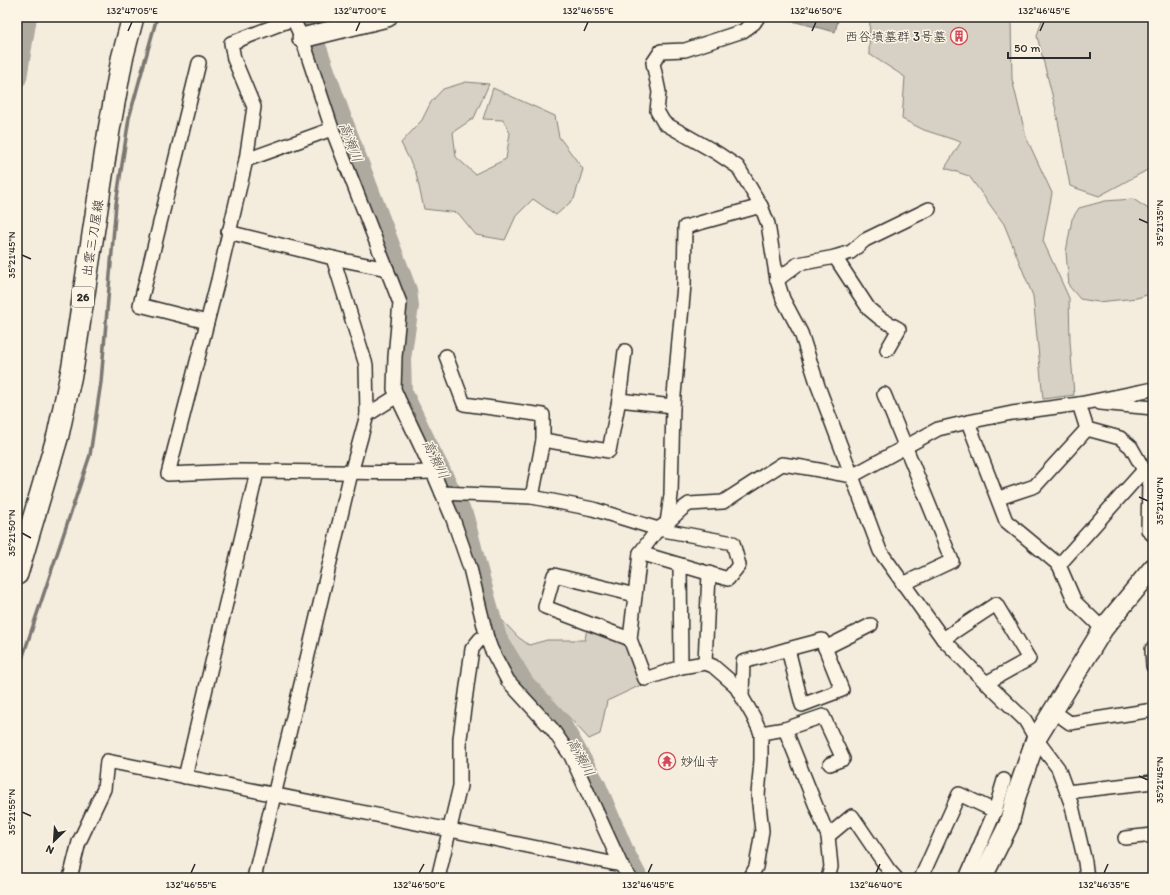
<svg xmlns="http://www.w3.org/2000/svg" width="1170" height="895" font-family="Itim,'Klee One',sans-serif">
<rect width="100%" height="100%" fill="#f4edde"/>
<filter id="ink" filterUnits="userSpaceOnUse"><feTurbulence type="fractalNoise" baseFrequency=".025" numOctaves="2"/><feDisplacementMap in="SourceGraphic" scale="8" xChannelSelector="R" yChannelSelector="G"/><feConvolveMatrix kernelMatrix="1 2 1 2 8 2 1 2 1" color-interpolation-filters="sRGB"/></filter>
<g filter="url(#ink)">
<!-- green -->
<g fill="#d6d1c4" stroke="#807e78">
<path d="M 870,17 L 1011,17 L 1012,79 L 1026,137 L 1052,193 L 1043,241 L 1069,298 L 1070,341 L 1074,395 L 1043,399 L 1033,296 L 1004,224 L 969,176 L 945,168 L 961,142 L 924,130 L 902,119 L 905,77 L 869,54 Z"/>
<path d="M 1043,17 L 1153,17 L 1153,167 L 1099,196 L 1070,186 L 1056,110 L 1037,36 Z"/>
<path d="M 466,82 L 489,84 L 474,118 L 453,132 L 456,157 L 475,174 L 506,159 L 510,133 L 503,120 L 483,119 L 493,88 L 555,116 L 559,137 L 583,169 L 574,199 L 556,215 L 533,199 L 516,216 L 505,240 L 476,235 L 458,213 L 424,209 L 416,173 L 401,143 L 422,120 L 431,102 L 443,89 Z"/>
<path d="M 1133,199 L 1153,212 L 1153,293 L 1137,298 L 1098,302 L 1080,299 L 1069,286 L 1066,252 L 1072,219 L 1079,208 L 1105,201 Z"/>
<path d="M 502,620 L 518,637 L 529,645 L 547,640 L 585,640 L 587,627 L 627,643 L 641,685 L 607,701 L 600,734 L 589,739 L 565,713 L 560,717 L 525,681 L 499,638 L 495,624 Z"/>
</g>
<!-- water -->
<path fill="#afaaa0" stroke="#7a7771" d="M 780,17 L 839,17 L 835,32 L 780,18 Z"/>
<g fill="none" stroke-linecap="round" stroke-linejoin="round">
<!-- stream -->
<path stroke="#7a7771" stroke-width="3.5" d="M 17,674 L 90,455 L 101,382 L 116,204 L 129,118 L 157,17"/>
<!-- river -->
<g stroke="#afaaa0" stroke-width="20">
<path d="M 303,17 L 318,51 L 341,116 L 407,290 L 409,306 L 401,359 L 402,391 L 431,452 L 464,517 L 480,578 L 497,638 L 524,683 L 559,720 L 596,785 L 624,851 L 638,878"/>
<path d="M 17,78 L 27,17"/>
</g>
<!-- street casing -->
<g stroke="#2b2b2b" stroke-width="16">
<g id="street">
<path d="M 292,17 L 302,38 L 332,129 L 400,303 L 395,357 L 394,389 L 397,396 L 433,472 L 453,519 L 470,568 L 487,638 L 491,649 L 508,681 L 552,729 L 571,756 L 621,865 L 630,878"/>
<path d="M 758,17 L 754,23 L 743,31 L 685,50 L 661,51 L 653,63 L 659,92 L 657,111 L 664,123 L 717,153 L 738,167 L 761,206 L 768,224 L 777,280 L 783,299 L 801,333 L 818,386 L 852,476 L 938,429 L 968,422 L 1012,413 L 1079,404 L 1153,389"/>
<path d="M 293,19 L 231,43 L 234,59 L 254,107 L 246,160 L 218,280 L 168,474 C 191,473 215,472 238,471 C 303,471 368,474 433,472"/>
<path d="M 199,63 L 140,305 L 207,322"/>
<path d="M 246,160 L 332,129"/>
<path d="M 228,232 L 333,258 L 387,269"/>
<path d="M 835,257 L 869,309 L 881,319 L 899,329 L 887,350"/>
<path d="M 777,280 L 798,264 L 835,257 L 851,252 L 865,240 L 929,209"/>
<path d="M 446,356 L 464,404 L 543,415 L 543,440 L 532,497"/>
<path d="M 884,394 L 952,561 L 903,584"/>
<path d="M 619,400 L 673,406"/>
<path d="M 1100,403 L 1153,408"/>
<path d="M 1079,404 L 1087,429 L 1120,438 L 1131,447 L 1144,470 L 1149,481 L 1148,530 L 1153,535"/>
<path d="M 367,415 L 397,396"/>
<path d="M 968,422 L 1006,521 L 1059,565 L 1075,602 L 1103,629"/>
<path d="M 543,440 L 609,451 L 619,400 L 625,351"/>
<path d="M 442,493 L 532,497 L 593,509 L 658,529 L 733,543 L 739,565 L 728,579 L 640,553"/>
<path d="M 999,498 L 1035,486 L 1087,429"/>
<path d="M 667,523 L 671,495 L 673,406 L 684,285 L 685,227 L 761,206"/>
<path d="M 680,565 L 681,667"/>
<path d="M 1059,565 L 1144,470"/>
<path d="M 630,639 L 545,607 L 554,575 L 635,595"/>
<path d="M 943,639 L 996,604 L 1029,659 L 986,683"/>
<path d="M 825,648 L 871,625"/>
<path d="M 1152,649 L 1153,666"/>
<path d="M 705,663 L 709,573"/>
<path d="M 742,696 L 743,662 L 788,649 L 802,705 L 842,690 L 822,640 L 788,649"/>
<path d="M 1053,711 L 1070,723 L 1153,710"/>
<path d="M 785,729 L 823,716 L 843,759 L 830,764"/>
<path d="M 185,777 L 257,472"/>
<path d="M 1067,792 L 1153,782"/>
<path d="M 828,836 L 831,867 L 828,878"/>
<path d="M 1125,838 L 1153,835"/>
<path d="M 70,878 L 79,842 L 104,789 L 107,761 C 278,796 450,829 621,865"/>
<path d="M 254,878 L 302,680 L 351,473 L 367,415 L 366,365 L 333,258"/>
<path d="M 438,878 L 460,786 L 460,738 L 472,649 L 480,639 L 487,638"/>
<path d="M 750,878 L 756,867 L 762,831 L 758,795 L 761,760 L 761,733"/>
<path d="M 896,878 L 888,869 L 852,816 L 828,836 L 785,729 L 761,733 L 753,716 L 735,685 L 713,666 L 705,663 L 681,667 L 645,679 L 630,639 L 640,553 L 658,529 L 667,523 L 682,509 L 689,504 L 723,502 L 782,464 C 806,467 828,472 852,476 L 880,551 L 943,639 L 978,675 L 1025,720 L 1036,739 L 1058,768 L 1072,806 L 1085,862 L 1087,878"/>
<path d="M 921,878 L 959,794 L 995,811"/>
<path d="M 966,878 L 995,811 L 1004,780"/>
</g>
</g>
<!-- secondary casing -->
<g stroke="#2b2b2b" stroke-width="22">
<g id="secondary">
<path d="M 302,38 L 387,17"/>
<path d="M 982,878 L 1009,824 L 1016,796 L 1036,739 L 1103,629 L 1153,568"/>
</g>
</g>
<!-- primary casing -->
<g stroke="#2b2b2b" stroke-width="24">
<path id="primary" d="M 17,574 L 58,435 L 73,365 L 109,130 L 122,59 L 133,17"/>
</g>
<!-- street -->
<use href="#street" stroke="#fcf5e5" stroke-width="13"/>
<!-- secondary -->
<use href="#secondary" stroke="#fcf5e5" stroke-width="19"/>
<!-- primary -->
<use href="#primary" stroke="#fcf5e5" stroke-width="21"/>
</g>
</g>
<!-- ticks -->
<path fill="none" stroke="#2b2b2b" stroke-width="1.5" d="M 128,31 L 132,22M 356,31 L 360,22M 584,31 L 588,22M 812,31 L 816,22M 1040,31 L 1044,22M 1139,219 L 1148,223M 22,255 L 31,259M 1139,497 L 1148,501M 22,533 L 31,538M 1139,776 L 1148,780M 22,812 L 31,816M 191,873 L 195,864M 419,873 L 424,864M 648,873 L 652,864M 876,873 L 880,864M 1104,873 L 1108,864"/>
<!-- icons -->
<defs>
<g id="building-ring" transform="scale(0.9)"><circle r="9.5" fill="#fcf5e5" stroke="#d1495b" stroke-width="1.5"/><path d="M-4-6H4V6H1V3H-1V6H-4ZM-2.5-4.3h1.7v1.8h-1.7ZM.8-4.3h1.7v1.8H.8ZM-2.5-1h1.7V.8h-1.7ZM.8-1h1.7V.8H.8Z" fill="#d1495b"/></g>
<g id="temple-ring" transform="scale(0.9)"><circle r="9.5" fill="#fcf5e5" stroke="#d1495b" stroke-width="1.5"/><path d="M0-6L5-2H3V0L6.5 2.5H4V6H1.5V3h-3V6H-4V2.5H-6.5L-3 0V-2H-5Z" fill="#d1495b"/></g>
</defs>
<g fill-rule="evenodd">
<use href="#building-ring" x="959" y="36"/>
<use href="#temple-ring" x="667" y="761"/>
</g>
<g text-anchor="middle" stroke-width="3" stroke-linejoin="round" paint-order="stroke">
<!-- shield labels -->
<rect fill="#fcf5e5" stroke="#6a6863" stroke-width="1" x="72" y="287" width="22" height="20" rx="3"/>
<g font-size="12" font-weight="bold" fill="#2b2b2b">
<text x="83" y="301">26</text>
</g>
<!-- poi labels -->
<g font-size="13" fill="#2b2b2b" stroke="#fcf5e5" text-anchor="end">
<text x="946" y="41">西谷墳墓群 3号墓</text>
<text x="680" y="766" text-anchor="start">妙仙寺</text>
</g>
<!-- street labels -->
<g font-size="13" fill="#2b2b2b" stroke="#fcf5e5">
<text transform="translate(92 238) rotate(-81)" y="5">出雲三刀屋線</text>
</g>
<!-- water labels -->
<g font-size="14" font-style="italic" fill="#595754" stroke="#fcf5e5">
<text transform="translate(351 142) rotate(69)" y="5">高瀬川</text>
<text transform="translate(436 459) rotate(64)" y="5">高瀬川</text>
<text transform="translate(581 757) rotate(61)" y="5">高瀬川</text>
</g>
</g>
<!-- margin -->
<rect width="1170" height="895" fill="none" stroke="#fcf5e5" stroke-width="44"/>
<!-- north arrow -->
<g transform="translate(54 841) rotate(205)" stroke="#fcf5e5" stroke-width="3" paint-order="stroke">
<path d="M0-3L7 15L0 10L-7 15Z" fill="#2b2b2b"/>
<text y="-6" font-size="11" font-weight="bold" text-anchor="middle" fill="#2b2b2b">N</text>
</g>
<!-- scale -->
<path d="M1008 52v6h82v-6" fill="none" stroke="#2b2b2b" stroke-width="2"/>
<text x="1014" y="52" font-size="12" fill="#2b2b2b" stroke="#fcf5e5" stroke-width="3" paint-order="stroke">50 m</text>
<rect x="22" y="22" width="1126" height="851" fill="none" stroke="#2b2b2b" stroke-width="1.5"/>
<g font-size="10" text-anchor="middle" fill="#2b2b2b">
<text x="132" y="14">132°47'05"E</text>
<text x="360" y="14">132°47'00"E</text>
<text x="588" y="14">132°46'55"E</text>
<text x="816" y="14">132°46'50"E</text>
<text x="1044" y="14">132°46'45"E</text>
<text transform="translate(1159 223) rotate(-90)" y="4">35°21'35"N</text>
<text transform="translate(11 255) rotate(-90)" y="4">35°21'45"N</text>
<text transform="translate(1159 501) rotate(-90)" y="4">35°21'40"N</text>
<text transform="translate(11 533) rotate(-90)" y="4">35°21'50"N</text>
<text transform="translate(1159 780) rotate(-90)" y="4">35°21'45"N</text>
<text transform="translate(11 812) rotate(-90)" y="4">35°21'55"N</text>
<text x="191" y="888">132°46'55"E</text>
<text x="419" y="888">132°46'50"E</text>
<text x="648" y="888">132°46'45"E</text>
<text x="876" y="888">132°46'40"E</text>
<text x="1104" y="888">132°46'35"E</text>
</g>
</svg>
